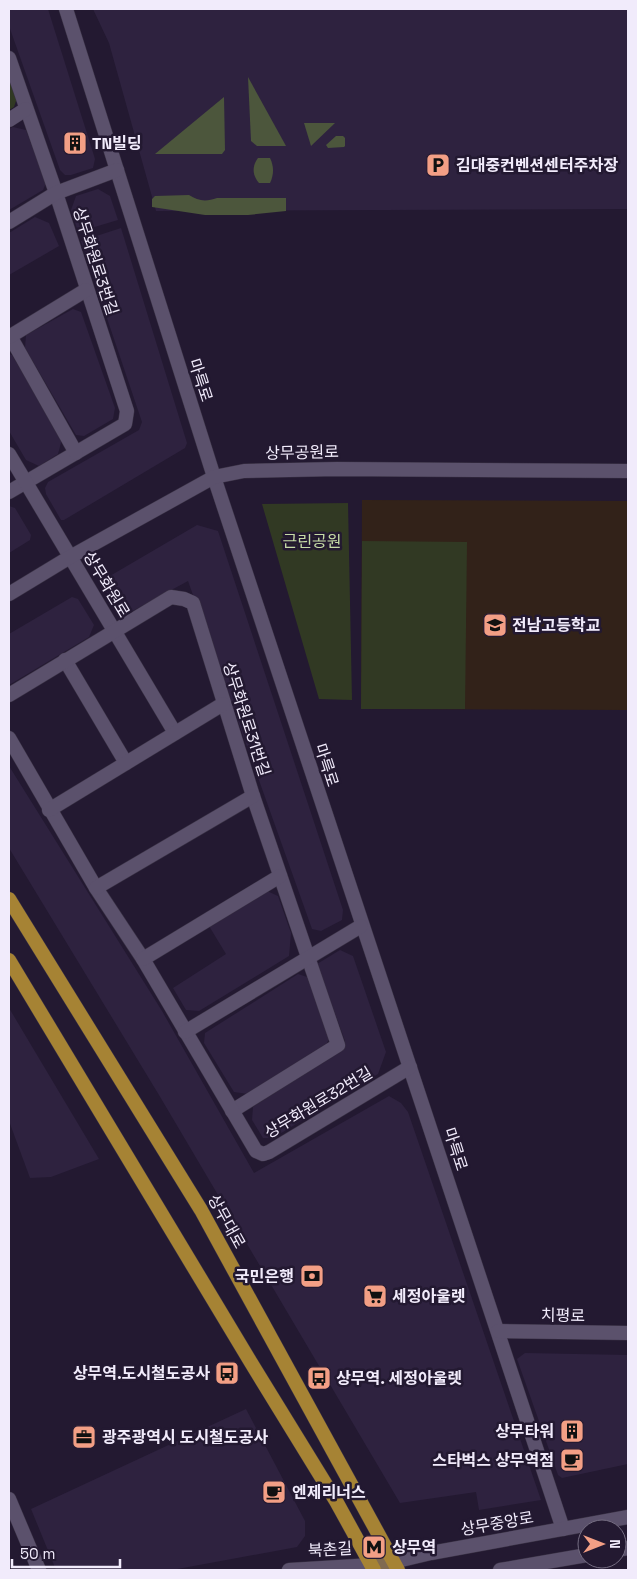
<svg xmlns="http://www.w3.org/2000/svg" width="637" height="1579" font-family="'Space Grotesk','Noto Sans KR',sans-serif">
<rect width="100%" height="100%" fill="#231931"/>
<!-- built -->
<g fill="#2e223f">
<path d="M 9,9 L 48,9 L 95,159 L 93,168 L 71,175 L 65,175 L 60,170 L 9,26 Z"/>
<path d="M 93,9 L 628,9 L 628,209 L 156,211 L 109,43 Z"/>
<path d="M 13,127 L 26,130 L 46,183 L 43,190 L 9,210 L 9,129 Z"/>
<path d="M 98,189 L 110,196 L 118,220 L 78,232 L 71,210 L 76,196 Z"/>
<path d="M 35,217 L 49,223 L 59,246 L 9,275 L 9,233 Z"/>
<path d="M 121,228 L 187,443 L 185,448 L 64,520 L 61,520 L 46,494 L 45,488 L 48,482 L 139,430 L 142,422 L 81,241 Z"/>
<path d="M 73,309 L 81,312 L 115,408 L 113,419 L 84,436 L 76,435 L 25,348 L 26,335 Z"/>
<path d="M 9,354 L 12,355 L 62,439 L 58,454 L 39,466 L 26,460 L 9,431 Z"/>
<path d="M 9,506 L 15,508 L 31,535 L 30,540 L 9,553 Z"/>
<path d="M 197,525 L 218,531 L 343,910 L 342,920 L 321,931 L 312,929 L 188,581 L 125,615 L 118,612 L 102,585 L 103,580 Z"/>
<path d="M 72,597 L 78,599 L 94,625 L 89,637 L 9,685 L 9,634 Z"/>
<path d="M 9,766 L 162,1011 L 254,1173 L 389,1096 L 401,1103 L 408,1112 L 541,1500 L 479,1510 L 476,1492 L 400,1503 L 159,1095 L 9,848 Z"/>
<path d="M 265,890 L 278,896 L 291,933 L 289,956 L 199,1011 L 186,1010 L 173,988 L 226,954 L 209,926 Z"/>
<path d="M 340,950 L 353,956 L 386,1052 L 378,1074 L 273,1138 L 263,1138 L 252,1120 L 253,1107 L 342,1050 L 345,1041 L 317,964 Z"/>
<path d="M 298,974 L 307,977 L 329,1034 L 328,1041 L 325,1047 L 248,1094 L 234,1092 L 204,1043 L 205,1033 Z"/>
<path d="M 9,1008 L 99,1159 L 51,1177 L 30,1178 L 9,1121 Z"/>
<path d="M 525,1353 L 628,1355 L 628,1464 L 562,1478 L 558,1475 L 517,1359 Z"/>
<path d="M 246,1409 L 305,1521 L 305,1536 L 297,1547 L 172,1570 L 56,1570 L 31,1509 Z"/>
</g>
<!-- education -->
<path fill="#322219" d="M 362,500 L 628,501 L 628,710 L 361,709 Z"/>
<!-- green -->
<g fill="#313923">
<path d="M 9,76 L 17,98 L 14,107 L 9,110 Z"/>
<path d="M 348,503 L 352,700 L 319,699 L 262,504 Z"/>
<path d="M 362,541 L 467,542 L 465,709 L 361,709 Z"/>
</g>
<!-- forest -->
<g fill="#4c563c">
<path d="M 248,77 L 286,146 L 257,146 L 251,141 Z"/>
<path d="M 224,97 L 225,150 L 222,154 L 155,154 Z"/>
<path d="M 304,123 L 335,123 L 311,146 Z"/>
<path d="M 336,136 L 343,136 L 345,138 L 345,146 L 344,147 L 328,148 L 326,145 Z"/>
<path d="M 258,158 L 270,158 C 274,166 274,175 270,183 L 259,183 C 252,175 252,166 258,158 Z"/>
<path d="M 189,195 C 198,201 206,202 217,198 L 286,198 L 286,211 L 248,215 L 205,215 L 152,207 L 152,199 L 155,196 Z"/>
</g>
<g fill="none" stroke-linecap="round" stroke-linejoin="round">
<!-- minor casing -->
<g stroke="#3a3245" stroke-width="15">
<g id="minor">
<path d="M 66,9 L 214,477 L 563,1529"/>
<path d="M 9,58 L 56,193 L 127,411 L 125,424 L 9,492"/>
<path d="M 9,120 L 26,109"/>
<path d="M 9,222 L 56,193 L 117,170"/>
<path d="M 10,336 L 76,453"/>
<path d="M 9,337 L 86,290"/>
<path d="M 9,454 L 175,733"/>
<path d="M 65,660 L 126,763"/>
<path d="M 9,695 L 171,597 L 184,599 L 193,603 L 253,796 L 338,1045 L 232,1111"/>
<path d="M 9,738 L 96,888 L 143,959 L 256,1151 L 263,1154 L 269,1152 L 410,1067"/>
<path d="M 49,810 L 223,704"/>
<path d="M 96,888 L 253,796"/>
<path d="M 143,959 L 280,876"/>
<path d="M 185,1032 L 361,926"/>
<path d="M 9,1499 L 39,1570"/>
</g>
</g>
<!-- tertiary casing -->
<g stroke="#3a3245" stroke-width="15">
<g id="tertiary">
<path d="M 9,594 L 70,557 L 214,477 L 244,471 L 337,469 L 628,471"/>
<path d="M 498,1331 L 628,1333"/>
<path d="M 617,1550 L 628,1548"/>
<path d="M 393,1562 L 431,1553 L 628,1517"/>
<path d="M 289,1570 L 372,1565"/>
<path d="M 500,1570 L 587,1555"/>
</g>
</g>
<!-- secondary casing -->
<g stroke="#3a3245" stroke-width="15">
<path id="secondary" d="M 372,1565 L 393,1562"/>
</g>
<!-- primary casing -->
<g stroke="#3a3245" stroke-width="15">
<g id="primary">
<path d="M 9,899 L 201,1210 L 398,1570"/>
<path d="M 9,960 L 250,1361 L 336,1501 L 374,1570"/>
</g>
</g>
<!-- minor -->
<use href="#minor" stroke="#5b516c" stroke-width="14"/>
<!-- tertiary -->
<use href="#tertiary" stroke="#5b516c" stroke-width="14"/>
<!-- secondary -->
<use href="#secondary" stroke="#806a50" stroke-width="14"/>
<!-- primary -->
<use href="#primary" stroke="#a68334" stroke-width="14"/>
</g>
<!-- icons -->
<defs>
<g id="building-square" transform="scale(1.25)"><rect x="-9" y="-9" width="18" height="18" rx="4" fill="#f39f85" stroke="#231931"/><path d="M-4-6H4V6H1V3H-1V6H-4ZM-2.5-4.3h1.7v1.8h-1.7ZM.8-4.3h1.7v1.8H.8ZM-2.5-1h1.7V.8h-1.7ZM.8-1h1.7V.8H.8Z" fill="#111"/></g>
<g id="parking-square" transform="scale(1.25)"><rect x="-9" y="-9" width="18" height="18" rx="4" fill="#f39f85" stroke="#231931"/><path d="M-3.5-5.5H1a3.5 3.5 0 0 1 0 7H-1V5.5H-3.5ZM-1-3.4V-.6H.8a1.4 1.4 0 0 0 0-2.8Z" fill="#111"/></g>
<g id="school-square" transform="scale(1.25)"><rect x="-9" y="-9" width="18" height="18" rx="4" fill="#f39f85" stroke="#231931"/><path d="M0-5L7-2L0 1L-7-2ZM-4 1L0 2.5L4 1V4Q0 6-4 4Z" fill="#111"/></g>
<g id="bank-square" transform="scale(1.25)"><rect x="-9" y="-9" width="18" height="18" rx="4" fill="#f39f85" stroke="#231931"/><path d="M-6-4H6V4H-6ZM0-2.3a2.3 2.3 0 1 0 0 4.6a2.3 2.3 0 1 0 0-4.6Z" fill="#111"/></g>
<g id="supermarket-square" transform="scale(1.25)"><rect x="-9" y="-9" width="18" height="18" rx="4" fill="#f39f85" stroke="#231931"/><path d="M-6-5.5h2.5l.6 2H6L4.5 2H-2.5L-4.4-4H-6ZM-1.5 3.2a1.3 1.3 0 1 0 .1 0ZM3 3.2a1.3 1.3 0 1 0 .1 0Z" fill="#111"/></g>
<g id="bus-square" transform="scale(1.25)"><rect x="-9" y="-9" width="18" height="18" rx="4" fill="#f39f85" stroke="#231931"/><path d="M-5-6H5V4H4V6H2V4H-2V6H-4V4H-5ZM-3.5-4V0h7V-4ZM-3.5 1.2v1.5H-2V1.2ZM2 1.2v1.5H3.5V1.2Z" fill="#111"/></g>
<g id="office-square" transform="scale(1.25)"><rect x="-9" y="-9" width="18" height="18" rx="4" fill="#f39f85" stroke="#231931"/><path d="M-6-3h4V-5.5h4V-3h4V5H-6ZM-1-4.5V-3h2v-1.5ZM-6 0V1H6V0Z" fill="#111"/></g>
<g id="cafe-square" transform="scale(1.25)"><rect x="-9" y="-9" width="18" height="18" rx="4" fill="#f39f85" stroke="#231931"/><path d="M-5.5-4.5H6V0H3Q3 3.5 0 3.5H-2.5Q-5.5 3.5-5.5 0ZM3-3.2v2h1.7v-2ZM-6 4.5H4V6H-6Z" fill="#111"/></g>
<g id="metro-square" transform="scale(1.25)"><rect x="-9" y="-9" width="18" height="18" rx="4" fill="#f39f85" stroke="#231931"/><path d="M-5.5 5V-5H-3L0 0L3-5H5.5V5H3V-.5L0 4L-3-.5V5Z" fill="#111"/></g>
</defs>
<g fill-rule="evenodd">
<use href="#building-square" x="75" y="143"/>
<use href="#parking-square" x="438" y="165"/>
<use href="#school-square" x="495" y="625"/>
<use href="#bank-square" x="312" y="1276"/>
<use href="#supermarket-square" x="375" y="1296"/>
<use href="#bus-square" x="227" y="1373"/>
<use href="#bus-square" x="319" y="1378"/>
<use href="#building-square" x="572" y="1431"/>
<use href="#office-square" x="84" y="1437"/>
<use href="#cafe-square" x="572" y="1460"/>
<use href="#cafe-square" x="274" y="1492"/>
<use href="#metro-square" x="374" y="1547"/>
</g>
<g text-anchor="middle" stroke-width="5" stroke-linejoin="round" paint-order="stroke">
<!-- poi labels -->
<g font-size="16" font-weight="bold" fill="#f1ebfb" stroke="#231931" text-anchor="start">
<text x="92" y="149">TN빌딩</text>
<text x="456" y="171">김대중컨벤션센터주차장</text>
<text x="512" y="631">전남고등학교</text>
<text x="294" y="1282" text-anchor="end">국민은행</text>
<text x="392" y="1302">세정아울렛</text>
<text x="210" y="1379" text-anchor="end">상무역.도시철도공사</text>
<text x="336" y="1384">상무역. 세정아울렛</text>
<text x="554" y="1437" text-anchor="end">상무타워</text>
<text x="102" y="1443">광주광역시 도시철도공사</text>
<text x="554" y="1466" text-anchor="end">스타벅스 상무역점</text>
<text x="292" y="1498">엔제리너스</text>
<text x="392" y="1553">상무역</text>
</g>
<!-- street labels -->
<g font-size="16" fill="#f1ebfb" stroke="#231931">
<text transform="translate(96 261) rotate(72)" y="6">상무화원로3번길</text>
<text transform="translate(201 380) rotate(72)" y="6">마륵로</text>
<text transform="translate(302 452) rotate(-1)" y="6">상무공원로</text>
<text transform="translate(107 584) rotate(59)" y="6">상무화원로</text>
<text transform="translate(247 719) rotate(72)" y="6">상무화원로31번길</text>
<text transform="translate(327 765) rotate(72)" y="6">마륵로</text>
<text transform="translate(318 1102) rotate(-31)" y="6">상무화원로32번길</text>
<text transform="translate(456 1149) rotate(72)" y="6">마륵로</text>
<text transform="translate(227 1221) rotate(61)" y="6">상무대로</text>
<text transform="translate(563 1315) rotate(1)" y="6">치평로</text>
<text transform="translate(497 1523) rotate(-10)" y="6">상무중앙로</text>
<text transform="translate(330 1549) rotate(-3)" y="6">북촌길</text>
</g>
<!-- park labels -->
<g font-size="16" fill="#c6dba6" stroke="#231931">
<text x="312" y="547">근린공원</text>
</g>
</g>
<!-- border -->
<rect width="637" height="1579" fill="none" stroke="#f1ebfb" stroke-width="20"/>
<!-- north arrow -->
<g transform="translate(602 1544) rotate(90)"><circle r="24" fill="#231931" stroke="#756d82"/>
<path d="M0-4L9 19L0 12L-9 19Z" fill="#f39f85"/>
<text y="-8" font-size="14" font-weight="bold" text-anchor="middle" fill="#f1ebfb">N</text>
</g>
<!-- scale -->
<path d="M12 1559v8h108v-8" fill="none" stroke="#f1ebfb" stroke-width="2.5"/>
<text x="20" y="1559" font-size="15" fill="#f1ebfb" stroke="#231931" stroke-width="4" paint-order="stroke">50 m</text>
</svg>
